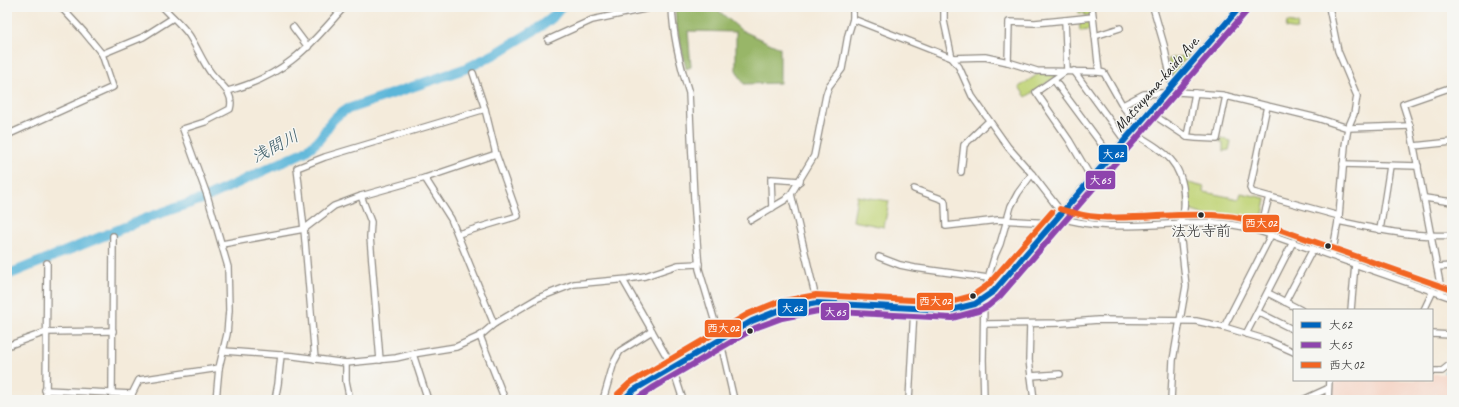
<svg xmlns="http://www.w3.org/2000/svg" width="1459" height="407" font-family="Caveat,'Klee One',sans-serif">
<rect width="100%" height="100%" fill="#f6f6f2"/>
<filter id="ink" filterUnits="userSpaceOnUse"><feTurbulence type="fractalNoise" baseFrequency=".025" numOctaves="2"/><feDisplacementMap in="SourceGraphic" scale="8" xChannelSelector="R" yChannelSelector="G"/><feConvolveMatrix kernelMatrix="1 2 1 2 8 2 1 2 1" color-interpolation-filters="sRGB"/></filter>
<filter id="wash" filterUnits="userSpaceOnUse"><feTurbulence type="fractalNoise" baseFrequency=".012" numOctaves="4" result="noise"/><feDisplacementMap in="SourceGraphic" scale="16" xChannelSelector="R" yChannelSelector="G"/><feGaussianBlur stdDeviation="0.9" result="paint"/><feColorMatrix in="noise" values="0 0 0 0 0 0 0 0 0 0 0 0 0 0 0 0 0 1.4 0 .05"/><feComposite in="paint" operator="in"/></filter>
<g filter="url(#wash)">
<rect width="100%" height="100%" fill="#f4ebdb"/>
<!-- built -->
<path fill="#f5d2c2" d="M 1452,367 L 1452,400 L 1332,400 L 1332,391 L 1335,380 L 1432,380 L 1432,374 L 1443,374 Z"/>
<!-- green -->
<g fill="#c1d478" stroke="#768052">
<path d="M 1078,7 L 1091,7 L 1091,12 L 1090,15 L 1085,16 L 1084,13 L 1079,13 Z"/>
<path d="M 1079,19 L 1091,19 L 1091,30 L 1080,31 Z"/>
<path d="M 1287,22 L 1298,24 L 1297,30 L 1286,28 Z"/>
<path d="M 1188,55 L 1189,56 L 1179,67 L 1180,71 L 1175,77 L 1172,76 L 1168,59 Z"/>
<path d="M 1061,73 L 1026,97 L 1019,87 L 1038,74 Z"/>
<path d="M 1220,138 L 1231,141 L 1229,150 L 1223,151 L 1223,143 L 1220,142 Z"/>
<path d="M 1185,182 L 1204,187 L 1204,192 L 1239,199 L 1241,193 L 1265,198 L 1266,200 L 1261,224 L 1258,226 L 1217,219 L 1186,209 Z"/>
<path d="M 857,196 L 889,201 L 884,227 L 853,221 Z"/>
</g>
<!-- forest -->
<path fill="#98b668" stroke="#62704a" d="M 675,7 L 718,7 L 719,11 L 741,30 L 780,48 L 780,83 L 744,84 L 736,70 L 736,32 L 688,31 L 691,67 L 686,69 L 676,23 Z"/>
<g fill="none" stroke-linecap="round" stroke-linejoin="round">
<!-- stream -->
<g stroke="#5cb6d9" stroke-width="1.5">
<path d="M 1444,372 L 1452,369"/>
<path d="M 1331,384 L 1332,380"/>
<path d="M 1331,388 L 1333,400"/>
</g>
<!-- river -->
<path stroke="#5cb6d9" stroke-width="10" d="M 7,275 L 155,215 L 205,198 L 304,152 C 311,147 317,143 321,137 C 330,124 331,119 345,110 L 467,68 L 497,53 L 543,25 L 552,18 L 561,7"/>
</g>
</g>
<g filter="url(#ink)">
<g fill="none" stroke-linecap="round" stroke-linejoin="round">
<!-- minor casing -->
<g stroke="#908b83" stroke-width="8">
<g id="minor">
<path d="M 163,7 C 171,16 182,25 189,35 C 197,47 202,61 211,73 C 219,84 235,92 230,109 L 205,122 L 183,129 L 207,195 L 228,267 L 229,310 L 227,334 L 219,368 L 216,400"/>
<path d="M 672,7 C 673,36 680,65 689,93 L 694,199 L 699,269 L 720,339 L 734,400"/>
<path d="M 944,7 L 944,21 L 952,58 L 959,67 L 972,96 L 1008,147 L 1032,174 L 1062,213"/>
<path d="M 1092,7 L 1099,72"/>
<path d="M 1153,7 L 1164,45 L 1172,85"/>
<path d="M 1329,7 L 1338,51 L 1357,96 L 1354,114 L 1348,128 L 1345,146 L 1339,216 L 1332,256"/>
<path d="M 853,19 L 952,58 L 985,57 L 1008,62 L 1037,71 L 1099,72 L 1104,73 L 1124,108 L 1138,125"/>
<path d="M 1065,20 L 1093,17"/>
<path d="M 293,27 L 308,47"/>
<path d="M 1095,36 L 1120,28"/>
<path d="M 548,40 L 592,20 L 654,7"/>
<path d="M 102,54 L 143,37 L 173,18"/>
<path d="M 1008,62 L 1009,22 L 1035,23 L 1065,20 L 1067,71"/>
<path d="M 1066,71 L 1036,92 L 1069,140 L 1092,179"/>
<path d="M 1074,71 L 1125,141"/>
<path d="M 473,73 L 485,109"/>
<path d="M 1054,80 L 1111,157"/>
<path d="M 228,91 C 284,76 307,49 344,7"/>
<path d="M 1123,105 L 1144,94 L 1178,92 L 1222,95 L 1317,118 L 1348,128 L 1410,126"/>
<path d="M 1267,106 L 1250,188 L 1252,192 L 1339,216"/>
<path d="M 1149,112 L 1187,137 L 1196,138 L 1217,139 L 1226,96"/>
<path d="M 1132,132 C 1161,150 1182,159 1184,196 C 1185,205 1184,217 1179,223 L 1186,286 L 1173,360 L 1171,400"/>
<path d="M 7,135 L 113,87 L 102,54 L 84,32 L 61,7"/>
<path d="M 1187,137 L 1195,93"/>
<path d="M 1414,146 L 1452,142"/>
<path d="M 1343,164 L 1418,166"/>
<path d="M 961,172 L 964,145 L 989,121"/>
<path d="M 425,178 L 496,154"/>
<path d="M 914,189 L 944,200 L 945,203 L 946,226 L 998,220 L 1053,223"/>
<path d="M 361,196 L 371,222 L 370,237 L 380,360"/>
<path d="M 1425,198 L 1452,202"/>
<path d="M 772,208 L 771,179 L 800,181"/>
<path d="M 1058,217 C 1109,234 1165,221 1217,223 C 1236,224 1254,229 1271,235 L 1452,298"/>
<path d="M 751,220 L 785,200 L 791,194"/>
<path d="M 1338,221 C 1376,229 1414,238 1452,235"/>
<path d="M 1380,230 L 1390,166"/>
<path d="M 1260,231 L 1269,197"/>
<path d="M 222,244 L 304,229 L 334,206 L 361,196 L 425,178 L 451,219 L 494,324"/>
<path d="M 879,257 L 900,265 L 915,268 L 988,278"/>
<path d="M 1437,267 L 1452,266"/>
<path d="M 623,280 L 672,366 L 683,400"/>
<path d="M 1268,293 L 1301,310"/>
<path d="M 1442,294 L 1410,126 L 1403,104 L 1452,87"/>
<path d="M 1285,302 L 1313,249"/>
<path d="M 817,303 L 791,194 L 814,156 L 826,95 L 829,86 L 842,69 L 848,35 L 853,19 L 853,7"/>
<path d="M 1351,310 L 1355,264"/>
<path d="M 1424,310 L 1433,291"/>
<path d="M 1258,312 L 1294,330"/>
<path d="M 985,324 L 1061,323 L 1098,320 L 1196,321 L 1224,327 L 1267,340 L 1294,352"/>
<path d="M 1030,324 L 1029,360 L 1034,400"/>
<path d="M 1224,327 L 1271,235"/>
<path d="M 1246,334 L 1293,242"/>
<path d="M 1432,334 L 1452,335"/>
<path d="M 480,336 L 505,400"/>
<path d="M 7,346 L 46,332 L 113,331"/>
<path d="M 224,351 L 294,356 L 346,363 L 396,358 L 413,354 L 456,347 L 480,336 L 494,324 L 538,298 L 574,284 L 628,279 L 645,276 L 678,265 L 699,264"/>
<path d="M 413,354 L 428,400"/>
<path d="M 315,359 L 304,229 L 297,168 L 325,157 L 485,109 L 496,154 L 518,216 L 458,234"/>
<path d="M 346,363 L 346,381 L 350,400"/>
<path d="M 1432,371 L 1442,371 L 1452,363"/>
<path d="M 1031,376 L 1060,374"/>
<path d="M 45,390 L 132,394"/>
<path d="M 112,393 L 113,236"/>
<path d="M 46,400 L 47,263"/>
<path d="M 132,400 L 132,394 L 139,380 L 219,368"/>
<path d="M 275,400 L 278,384 L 281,355"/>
<path d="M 603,400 L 614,362 L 620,351 L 652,331"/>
<path d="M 909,400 L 914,309"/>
<path d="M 984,400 L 983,360 L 984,299 L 988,278 L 995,255 L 1000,244 L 1011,206 L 1018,193 L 1032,174"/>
<path d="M 1303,400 L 1327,389"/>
<path d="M 1328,400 L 1329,380"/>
</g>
</g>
<!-- major casing -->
<g stroke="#908b83" stroke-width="9">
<path id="major" d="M 623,400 L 634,390 L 650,380 L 720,339 L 752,321 L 780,310 L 817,303 L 951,310 L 975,304 L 984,299 L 994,291 L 1240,7"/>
</g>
<!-- minor -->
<use href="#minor" stroke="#fff" stroke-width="5.5"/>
<!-- major -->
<use href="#major" stroke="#fff" stroke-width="7"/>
<!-- bus-1 casing -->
<g stroke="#f6f6f2" stroke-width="9">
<path id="bus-1" d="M 623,400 L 634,390 L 752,321 L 780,310 L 817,303 L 951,310 L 975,304 L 994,291 L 1240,7"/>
</g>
<!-- bus-2 casing -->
<g stroke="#f6f6f2" stroke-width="9">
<path id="bus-2" d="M 635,400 L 654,387 L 755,328 L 782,318 L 818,311 L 952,318 L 978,311 L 988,306 L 1000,296 L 1246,12"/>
</g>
<!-- bus-3 casing -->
<g stroke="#f6f6f2" stroke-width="9">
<g id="bus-3">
<path d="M 1060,209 C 1073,213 1086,216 1099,217 C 1141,220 1183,211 1225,216 C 1240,217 1253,221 1267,225 L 1452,290"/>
<path d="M 618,394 L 630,383 L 748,314 L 778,302 L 816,295 L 950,302 L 972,296 L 988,285 L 1052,212"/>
</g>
</g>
<!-- bus-1 -->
<use href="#bus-1" stroke="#0065bd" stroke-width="6"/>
<!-- bus-2 -->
<use href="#bus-2" stroke="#8e44ad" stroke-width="6"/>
<!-- bus-3 -->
<use href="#bus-3" stroke="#f26522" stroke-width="6"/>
</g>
</g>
<!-- markers -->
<g fill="#2b2b2b" stroke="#f6f6f2" stroke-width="1.5">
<circle cx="1201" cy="215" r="3.5"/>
<circle cx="1328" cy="246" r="3.5"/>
<circle cx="973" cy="296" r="3.5"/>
<circle cx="750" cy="331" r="3.5"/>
</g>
<g text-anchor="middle" stroke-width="3" stroke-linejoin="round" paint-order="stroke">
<!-- bus labels -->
<g font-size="15" fill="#2b2b2b" stroke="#f6f6f2">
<text x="1201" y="236">法光寺前</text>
</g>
<!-- street labels -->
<g font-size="16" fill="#2b2b2b" stroke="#f6f6f2">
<text transform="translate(1156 83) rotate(-49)" y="6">Matsuyama-kaido Ave.</text>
</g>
<!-- water labels -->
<g font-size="17" font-style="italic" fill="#3c5c68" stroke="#f6f6f2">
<text transform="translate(275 146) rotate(-28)" y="6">浅間川</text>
</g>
</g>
<g stroke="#f6f6f2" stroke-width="1.5">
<rect x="1098" y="144" width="30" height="19" rx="4" fill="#0065bd"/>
<rect x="1085" y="170" width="31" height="20" rx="4" fill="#8e44ad"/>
<rect x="1242" y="214" width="38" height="19" rx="4" fill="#f26522"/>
<rect x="916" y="292" width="38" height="19" rx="4" fill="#f26522"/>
<rect x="777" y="298" width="31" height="19" rx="4" fill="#0065bd"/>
<rect x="820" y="302" width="30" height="19" rx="4" fill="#8e44ad"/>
<rect x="704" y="319" width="38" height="19" rx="4" fill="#f26522"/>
</g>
<g font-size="11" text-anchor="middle" font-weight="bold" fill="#fff">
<text x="1113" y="158">大62</text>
<text x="1100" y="184">大65</text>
<text x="1261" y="227">西大02</text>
<text x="935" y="305">西大02</text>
<text x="792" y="312">大62</text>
<text x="835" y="316">大65</text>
<text x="723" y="332">西大02</text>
</g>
<!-- margin -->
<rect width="1459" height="407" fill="none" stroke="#f6f6f2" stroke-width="24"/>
<!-- legend -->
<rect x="1293" y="309" width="140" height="72" fill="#f6f6f2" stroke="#a5a5a2"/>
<rect x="1301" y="322" width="20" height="6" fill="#0065bd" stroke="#a5a5a2"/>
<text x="1329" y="329" font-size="12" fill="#2b2b2b">大62</text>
<rect x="1301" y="342" width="20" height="6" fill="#8e44ad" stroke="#a5a5a2"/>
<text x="1329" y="349" font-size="12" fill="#2b2b2b">大65</text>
<rect x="1301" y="362" width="20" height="6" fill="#f26522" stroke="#a5a5a2"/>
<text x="1329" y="369" font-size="12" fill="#2b2b2b">西大02</text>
</svg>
